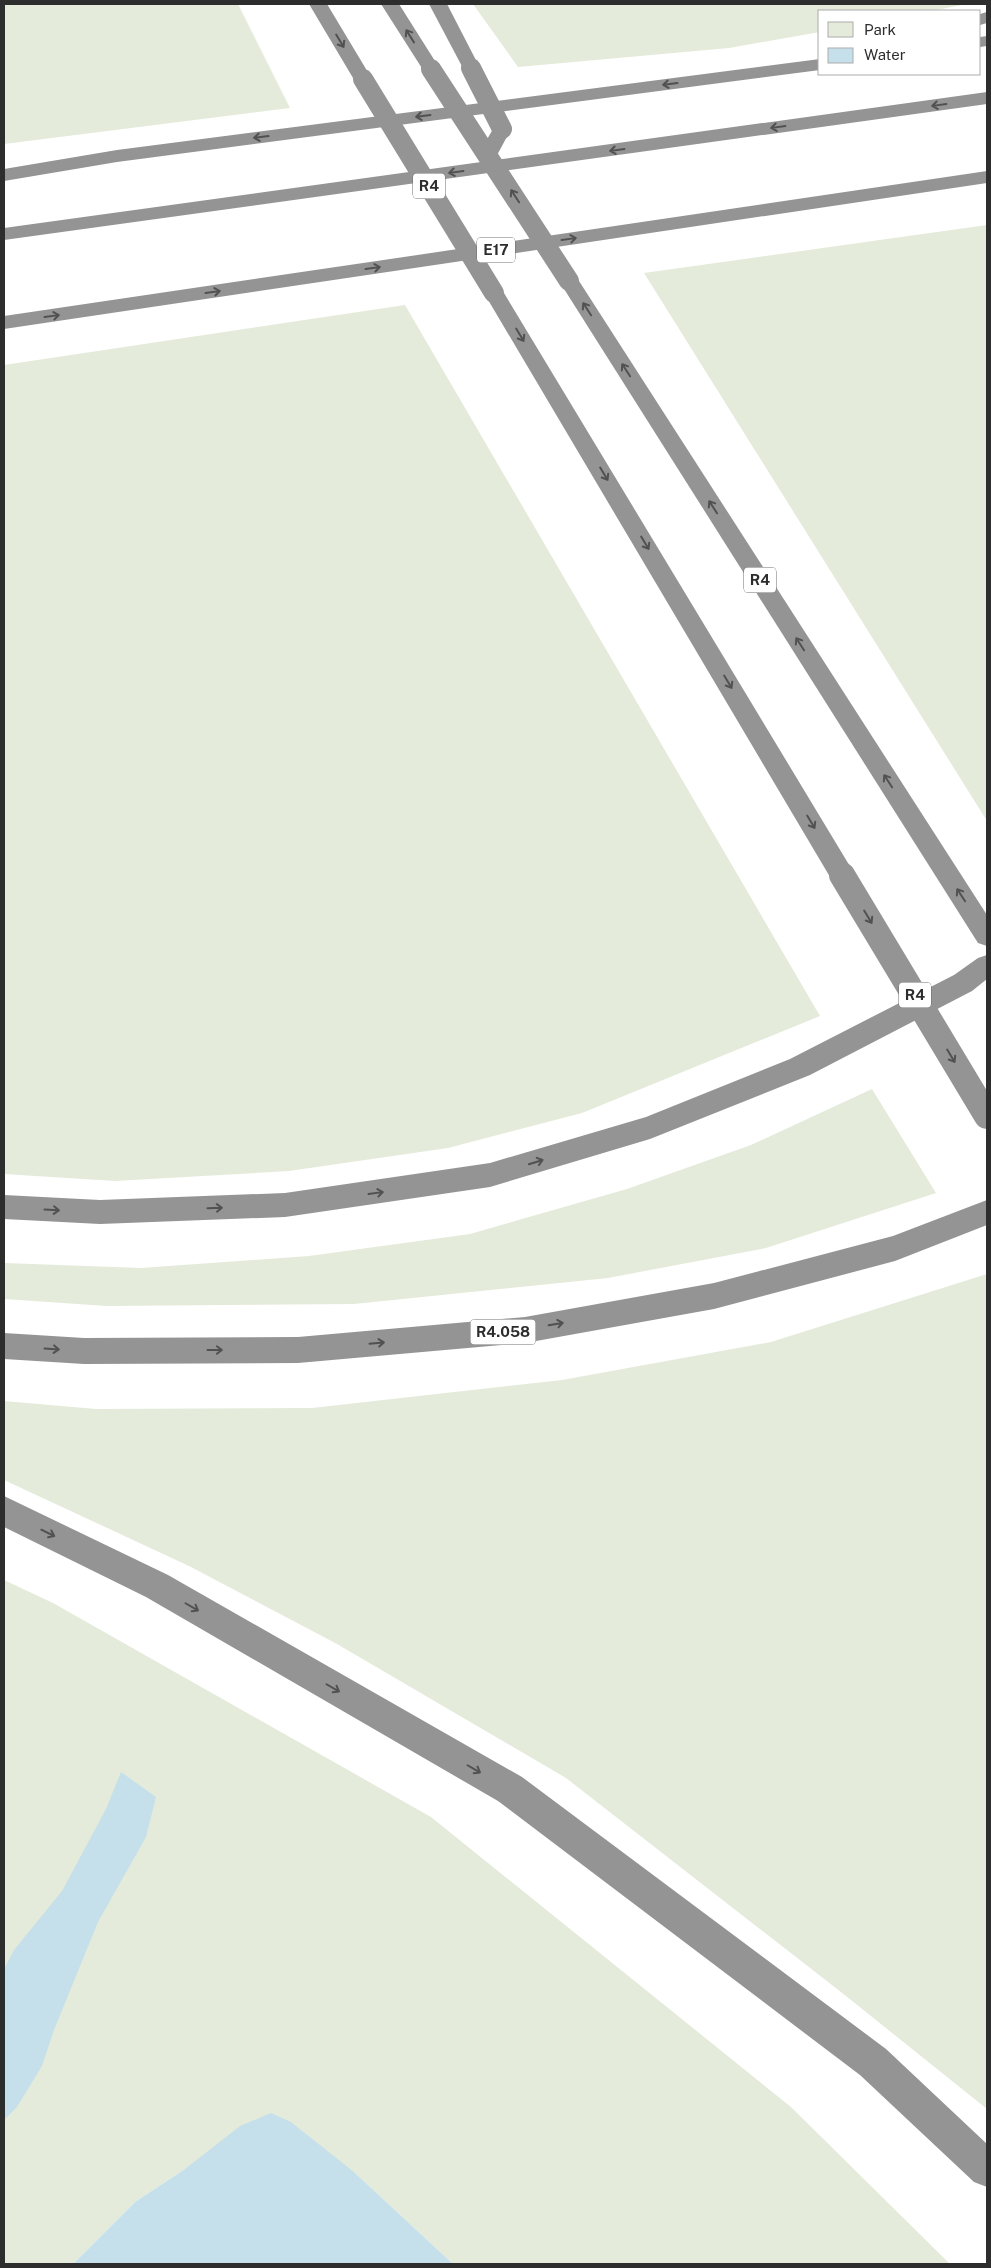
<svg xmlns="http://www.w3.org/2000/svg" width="991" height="2268" font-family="'Public Sans',sans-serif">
<rect width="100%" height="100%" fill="#fff"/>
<!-- green -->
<g fill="#e4ebda">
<path d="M 4,4 L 238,4 L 290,108 L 4,144 Z"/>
<path d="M 473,4 L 967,4 L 931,11 L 820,11 L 820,32 L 729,48 L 518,67 Z"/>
<path d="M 987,225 L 987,821 L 644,273 Z"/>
<path d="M 405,305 L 820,1016 L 582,1113 L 448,1148 L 289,1171 L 115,1181 L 4,1174 L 4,365 Z"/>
<path d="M 872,1089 L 936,1193 L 766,1248 L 608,1278 L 354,1304 L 107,1306 L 4,1299 L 4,1263 L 141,1268 L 309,1256 L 470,1234 L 627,1189 L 751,1145 Z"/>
<path d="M 987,1274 L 987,2109 L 846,1996 L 566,1778 L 337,1644 L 189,1566 L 4,1480 L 4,1401 L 96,1409 L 312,1408 L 562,1380 L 771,1342 Z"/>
<path d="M 4,1580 L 53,1603 L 431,1817 L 791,2107 L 950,2264 L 453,2264 L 354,2172 L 185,2169 L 135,2202 L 73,2264 L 4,2264 Z"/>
</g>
<!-- water -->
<g fill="#c6e0eb">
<path d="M 121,1772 L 156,1797 L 146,1837 L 98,1922 L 54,2030 L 42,2066 L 17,2107 L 4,2120 L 4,1969 L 14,1950 L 62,1891 L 106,1809 Z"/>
<path d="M 271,2113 L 291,2122 L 354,2172 L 453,2264 L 73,2264 L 135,2202 L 185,2169 L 240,2126 Z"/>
</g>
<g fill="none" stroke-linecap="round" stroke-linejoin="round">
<!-- motorway -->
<g fill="#949494" fill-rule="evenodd">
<path d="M 309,4 L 327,4 L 372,79 L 370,83 L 363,85 L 356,83 Z"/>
<path d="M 381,4 L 399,4 L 440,69 L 437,73 L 431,75 L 425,73 Z"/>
<path d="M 429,4 L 447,4 L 480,68 L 477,72 L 471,73 L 465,72 Z"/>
<path d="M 987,12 L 987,23 L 980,25 L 980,14 Z"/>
<path d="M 987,36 L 987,46 L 980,47 L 980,37 Z"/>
<path d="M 820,59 L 820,70 L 117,162 L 4,181 L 4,169 L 117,150 Z"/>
<path d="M 987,92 L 987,104 L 4,240 L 4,228 Z"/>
<path d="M 502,123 L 509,125 L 511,129 L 495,159 L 488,161 L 481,159 L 478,155 L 493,129 L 495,125 Z"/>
<path d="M 987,171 L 987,183 L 4,329 L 4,316 Z"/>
<path d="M 569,275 L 576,277 L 579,281 L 987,915 L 987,946 L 978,943 L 559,281 L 562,277 Z"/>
<path d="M 494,287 L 501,288 L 504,293 L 851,868 L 855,875 L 851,882 L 842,885 L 833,882 L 484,293 L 487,288 Z"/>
<path d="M 987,955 L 987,979 L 972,991 L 810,1075 L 650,1139 L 490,1187 L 285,1217 L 100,1224 L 4,1219 L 4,1195 L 100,1200 L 285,1193 L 490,1163 L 646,1117 L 790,1059 L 954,975 L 978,958 Z"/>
<path d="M 987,1200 L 987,1225 L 895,1261 L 714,1309 L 525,1343 L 298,1363 L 84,1364 L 4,1359 L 4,1333 L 84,1338 L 298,1337 L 525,1317 L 714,1283 L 893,1236 Z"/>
<path d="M 4,1496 L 168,1575 L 522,1777 L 886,2049 L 987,2144 L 987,2187 L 974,2182 L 860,2075 L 498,1801 L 146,1597 L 4,1527 Z"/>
</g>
<!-- motorway-bridge-far1 -->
<g stroke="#949494" stroke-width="20">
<path d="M 471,68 L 502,129"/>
<path d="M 431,69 L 569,281"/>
<path d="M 363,79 L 494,293"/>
</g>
<!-- motorway-bridge -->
<path stroke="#949494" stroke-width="26" d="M 842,875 L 987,1116"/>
</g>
<!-- one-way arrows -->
<defs><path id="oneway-shaft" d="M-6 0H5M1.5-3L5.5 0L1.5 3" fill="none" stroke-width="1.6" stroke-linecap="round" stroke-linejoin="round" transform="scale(1.25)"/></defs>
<g stroke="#515151">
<use href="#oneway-shaft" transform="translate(410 36) rotate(-122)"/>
<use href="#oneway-shaft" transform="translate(340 41) rotate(59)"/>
<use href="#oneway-shaft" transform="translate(670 84) rotate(173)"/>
<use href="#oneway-shaft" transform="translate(939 105) rotate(172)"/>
<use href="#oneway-shaft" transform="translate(423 116) rotate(173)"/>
<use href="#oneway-shaft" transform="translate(778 127) rotate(172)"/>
<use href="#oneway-shaft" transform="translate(261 137) rotate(173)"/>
<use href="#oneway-shaft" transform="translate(617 150) rotate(172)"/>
<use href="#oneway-shaft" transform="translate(456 172) rotate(172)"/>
<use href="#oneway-shaft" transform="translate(515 196) rotate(-123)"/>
<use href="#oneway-shaft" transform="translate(569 239) rotate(-8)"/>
<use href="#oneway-shaft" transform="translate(373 268) rotate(-8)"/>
<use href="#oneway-shaft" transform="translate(213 292) rotate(-8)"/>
<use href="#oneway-shaft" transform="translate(587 309) rotate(-123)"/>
<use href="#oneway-shaft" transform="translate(52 316) rotate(-8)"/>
<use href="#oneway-shaft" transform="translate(520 335) rotate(59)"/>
<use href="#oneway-shaft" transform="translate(626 370) rotate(-123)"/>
<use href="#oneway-shaft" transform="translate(604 474) rotate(59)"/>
<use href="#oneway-shaft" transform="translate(713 507) rotate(-123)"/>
<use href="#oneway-shaft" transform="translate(645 543) rotate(59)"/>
<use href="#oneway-shaft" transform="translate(800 644) rotate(-123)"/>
<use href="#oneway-shaft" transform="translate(728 682) rotate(59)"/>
<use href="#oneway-shaft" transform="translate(888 781) rotate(-123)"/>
<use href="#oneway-shaft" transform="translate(811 822) rotate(59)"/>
<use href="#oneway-shaft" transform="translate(961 895) rotate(-123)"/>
<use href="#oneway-shaft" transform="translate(868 917) rotate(59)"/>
<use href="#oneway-shaft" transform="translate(951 1056) rotate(59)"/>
<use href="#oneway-shaft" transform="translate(536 1162) rotate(-17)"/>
<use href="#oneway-shaft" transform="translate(376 1193) rotate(-8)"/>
<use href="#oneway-shaft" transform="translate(215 1208) rotate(-2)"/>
<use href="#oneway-shaft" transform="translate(52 1210) rotate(3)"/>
<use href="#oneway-shaft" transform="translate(556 1324) rotate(-10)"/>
<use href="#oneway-shaft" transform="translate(377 1343) rotate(-5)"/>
<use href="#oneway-shaft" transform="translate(52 1349) rotate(4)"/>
<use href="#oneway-shaft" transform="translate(215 1350)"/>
<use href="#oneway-shaft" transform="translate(48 1533) rotate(26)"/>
<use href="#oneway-shaft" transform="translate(192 1607) rotate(30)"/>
<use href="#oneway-shaft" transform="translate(333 1688) rotate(30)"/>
<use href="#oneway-shaft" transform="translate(474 1769) rotate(30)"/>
</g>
<g text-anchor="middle" stroke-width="5" stroke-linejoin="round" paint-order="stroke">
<!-- shield labels -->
<g fill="#fff" stroke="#6c6c6c" stroke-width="1">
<rect x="413" y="173.5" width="32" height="25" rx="4"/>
<rect x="477" y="237.5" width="38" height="25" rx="4"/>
<rect x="744" y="567.5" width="32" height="25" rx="4"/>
<rect x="899" y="982.5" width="32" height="25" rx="4"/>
<rect x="470.5" y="1319.5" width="65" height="25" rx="4"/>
</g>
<g font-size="15" font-weight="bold" fill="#2d2d2d">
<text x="429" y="191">R4</text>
<text x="496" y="255">E17</text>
<text x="760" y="585">R4</text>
<text x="915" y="1000">R4</text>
<text x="503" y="1337">R4.058</text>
</g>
</g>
<!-- border -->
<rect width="991" height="2268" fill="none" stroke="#2d2d2d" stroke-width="10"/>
<!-- legend -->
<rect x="818" y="10" width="162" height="65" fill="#ffffff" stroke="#ababab"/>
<rect x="828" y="22" width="25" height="15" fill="#e4ebda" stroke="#ababab"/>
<text x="864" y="35" font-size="15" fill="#2d2d2d">Park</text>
<rect x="828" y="48" width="25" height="15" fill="#c6e0eb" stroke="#ababab"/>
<text x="864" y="60" font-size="15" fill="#2d2d2d">Water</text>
</svg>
